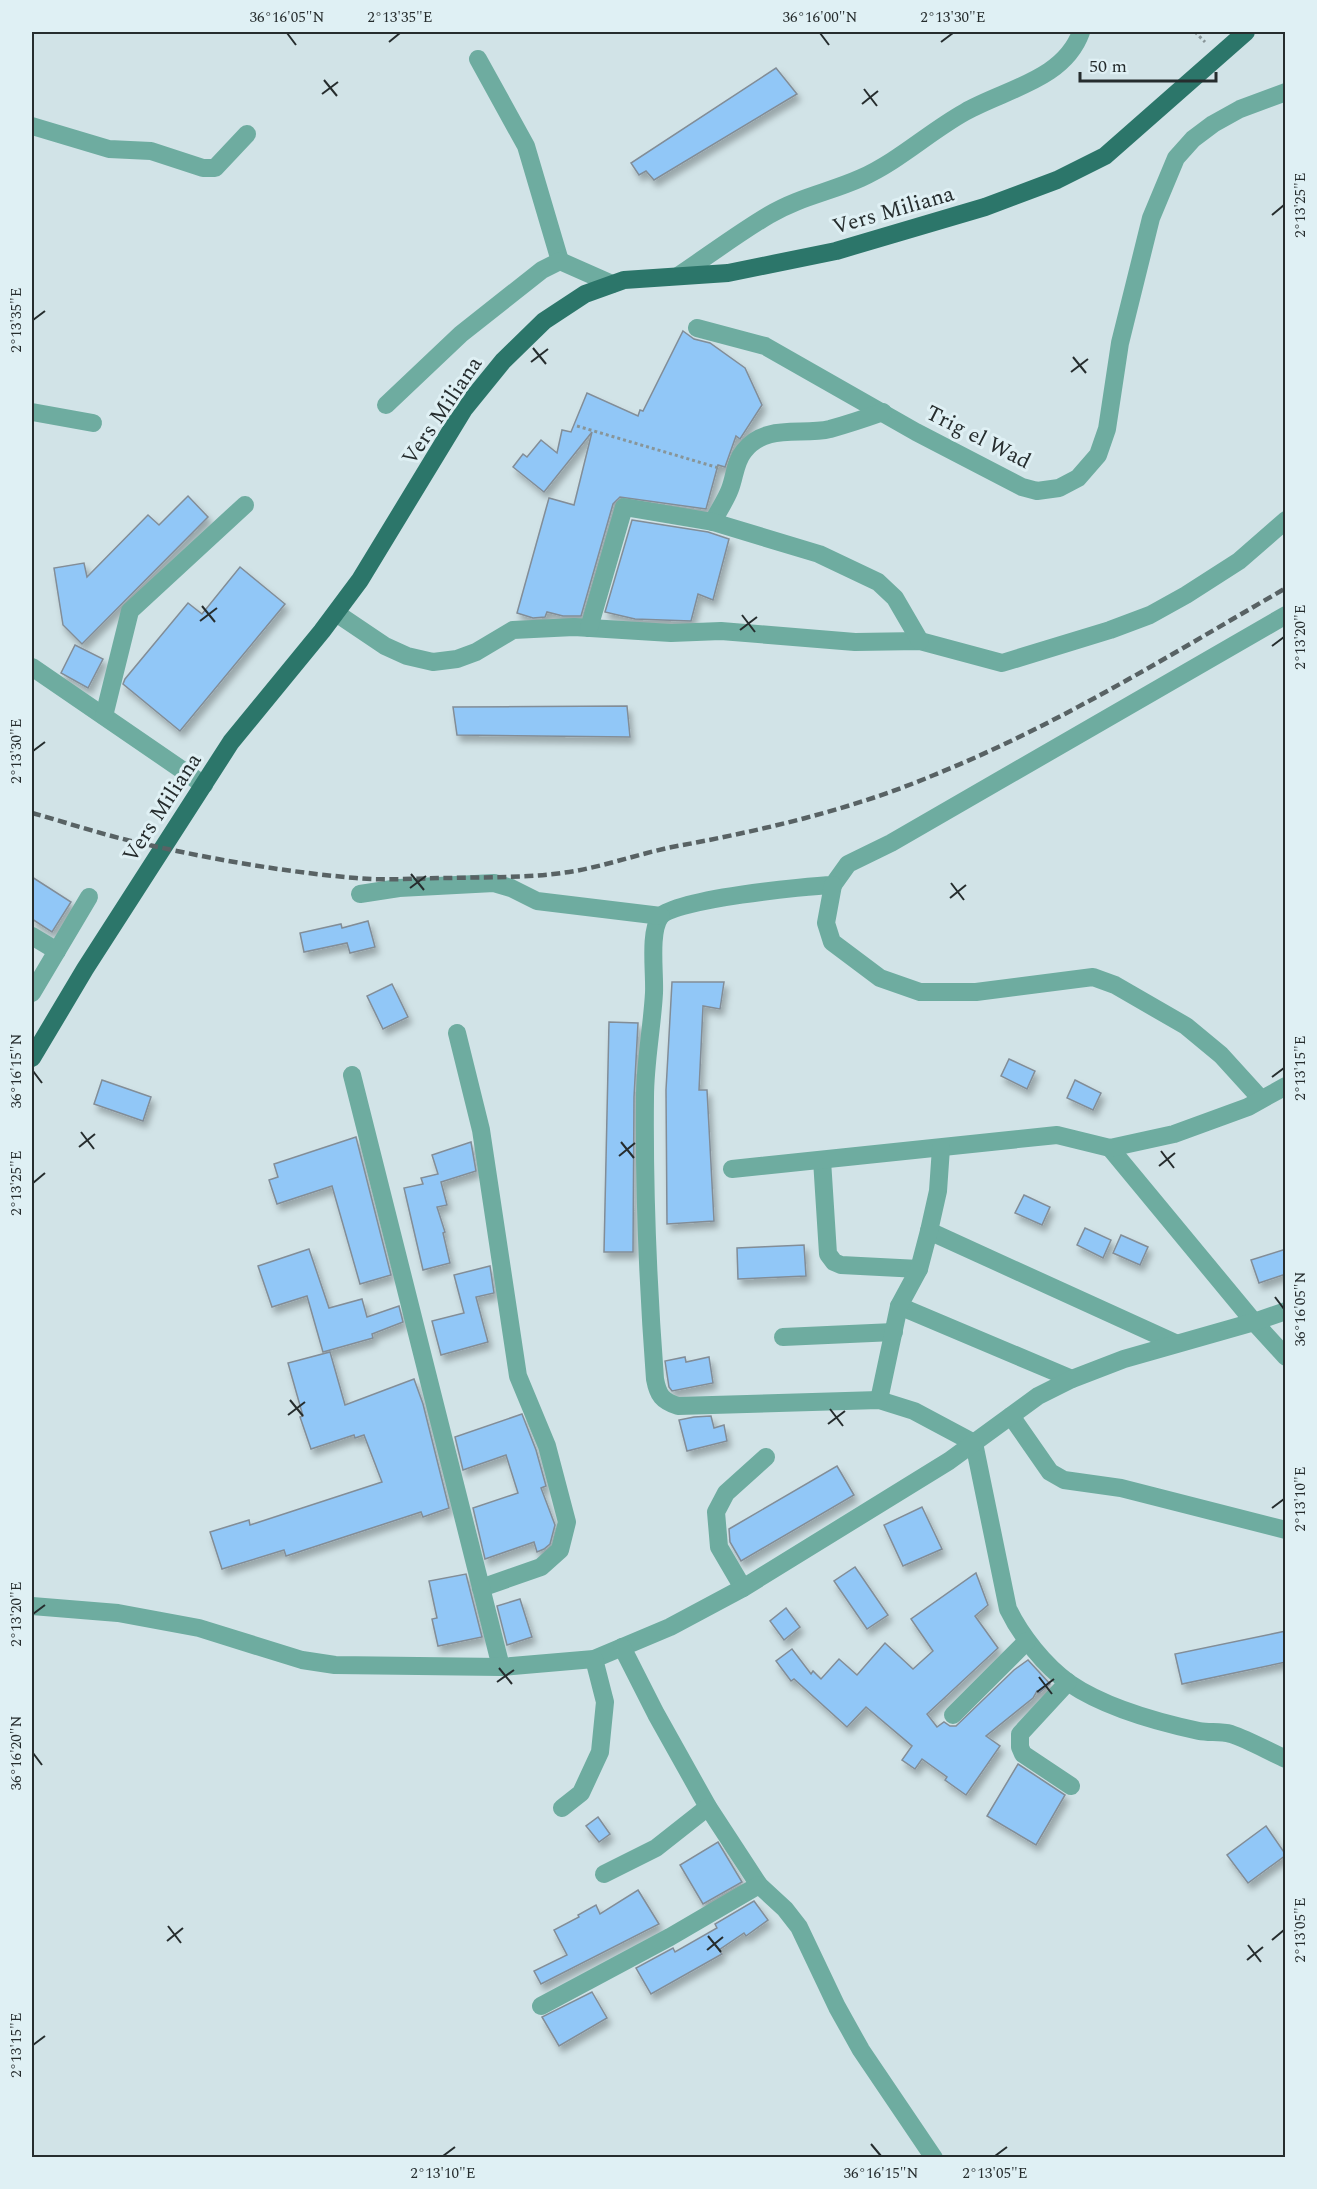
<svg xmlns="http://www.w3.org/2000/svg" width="1317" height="2189" font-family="Spectral,serif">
<defs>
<filter id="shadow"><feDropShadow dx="3.5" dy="6" stdDeviation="3" flood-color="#0004"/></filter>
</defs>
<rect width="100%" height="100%" fill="#d1e3e7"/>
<!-- building -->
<g fill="#91c7f7" stroke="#828d97" stroke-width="1.5" filter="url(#shadow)">
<path d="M 776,68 L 797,94 L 654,180 L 646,171 L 639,175 L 631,163 Z"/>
<path d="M 683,331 L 694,339 L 710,343 L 745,368 L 762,405 L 740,439 L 736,436 L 725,467 L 718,465 L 706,509 L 620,497 L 613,504 L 581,616 L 563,616 L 547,612 L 545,617 L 533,618 L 517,613 L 549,498 L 574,505 L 592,432 L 544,492 L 513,467 L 523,454 L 527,457 L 541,440 L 557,453 L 562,430 L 571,432 L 587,393 L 638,416 L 640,410 L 643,411 Z"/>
<path d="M 188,496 L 208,517 L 82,644 L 63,625 L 54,568 L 84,563 L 87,577 L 148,515 L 159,525 Z"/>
<path d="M 632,520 L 708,532 L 729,539 L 713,600 L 698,594 L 691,621 L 635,619 L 605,612 Z"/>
<path d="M 240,567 L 285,604 L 180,731 L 123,684 L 125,679 L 188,603 L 202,614 Z"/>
<path d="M 75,645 L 103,659 L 88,688 L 61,673 Z"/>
<path d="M 627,706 L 630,737 L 457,735 L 453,707 Z"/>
<path d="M 32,877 L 71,902 L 52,932 L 32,919 Z"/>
<path d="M 368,921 L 375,947 L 350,953 L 347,943 L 304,952 L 300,933 L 341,924 L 342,928 Z"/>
<path d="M 672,982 L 724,982 L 720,1009 L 703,1006 L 699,1090 L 707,1090 L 714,1221 L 667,1224 L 666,1090 Z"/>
<path d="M 392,984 L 408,1017 L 383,1029 L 367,996 Z"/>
<path d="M 609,1022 L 638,1023 L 634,1097 L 633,1252 L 604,1252 Z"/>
<path d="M 1009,1059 L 1035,1071 L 1027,1089 L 1001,1076 Z"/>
<path d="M 102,1080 L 151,1097 L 143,1121 L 94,1104 Z"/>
<path d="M 1075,1080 L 1101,1093 L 1093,1110 L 1067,1098 Z"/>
<path d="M 356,1137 L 391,1275 L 360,1284 L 332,1186 L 277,1204 L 269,1180 L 278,1177 L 274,1164 Z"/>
<path d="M 471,1142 L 476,1171 L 441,1182 L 447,1205 L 437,1207 L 445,1232 L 443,1233 L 450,1263 L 423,1270 L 404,1188 L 423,1184 L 421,1178 L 438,1174 L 432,1155 Z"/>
<path d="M 1024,1195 L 1050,1207 L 1042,1225 L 1015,1213 Z"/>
<path d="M 1085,1228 L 1111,1240 L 1103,1258 L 1077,1245 Z"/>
<path d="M 1121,1235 L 1148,1247 L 1140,1265 L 1113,1253 Z"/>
<path d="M 804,1245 L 806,1276 L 738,1279 L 737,1248 Z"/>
<path d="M 309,1249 L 329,1308 L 362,1299 L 367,1317 L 399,1306 L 403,1322 L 372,1334 L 373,1338 L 323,1352 L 307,1296 L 272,1307 L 258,1266 Z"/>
<path d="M 1286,1249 L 1286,1274 L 1259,1283 L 1251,1260 Z"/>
<path d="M 490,1266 L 494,1293 L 476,1297 L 488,1342 L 441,1355 L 432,1321 L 464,1313 L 454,1275 Z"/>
<path d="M 330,1352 L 345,1405 L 414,1379 L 423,1404 L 449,1508 L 423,1517 L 421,1512 L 286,1556 L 284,1550 L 222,1569 L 210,1532 L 249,1520 L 250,1525 L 382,1482 L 364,1435 L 355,1438 L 354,1435 L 311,1449 L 300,1417 L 303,1416 L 288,1363 Z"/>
<path d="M 685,1357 L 686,1362 L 709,1357 L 713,1383 L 672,1391 L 669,1387 L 665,1361 Z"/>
<path d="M 522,1414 L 536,1450 L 546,1486 L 541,1488 L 555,1525 L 550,1544 L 544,1549 L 537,1552 L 534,1542 L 485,1559 L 473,1508 L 518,1493 L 506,1455 L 463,1470 L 455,1437 Z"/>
<path d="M 711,1416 L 714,1428 L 724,1425 L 727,1441 L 687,1451 L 679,1420 L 694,1417 Z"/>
<path d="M 837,1466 L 854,1495 L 741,1561 L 730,1542 L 729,1529 Z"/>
<path d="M 922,1507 L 942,1549 L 903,1566 L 884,1525 Z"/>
<path d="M 855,1567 L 888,1615 L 867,1629 L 834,1581 Z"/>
<path d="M 976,1573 L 988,1605 L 975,1616 L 998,1648 L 927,1714 L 937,1727 L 944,1722 L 950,1726 L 956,1726 L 1014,1670 L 1028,1660 L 1050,1684 L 1039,1693 L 1037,1691 L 1033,1698 L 986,1736 L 1000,1746 L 966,1795 L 945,1780 L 947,1777 L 922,1759 L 915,1769 L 902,1760 L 912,1746 L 866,1707 L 847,1727 L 794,1679 L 791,1681 L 776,1661 L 792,1649 L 811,1674 L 813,1671 L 821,1679 L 839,1659 L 857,1675 L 885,1643 L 913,1669 L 933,1651 L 911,1619 Z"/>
<path d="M 466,1574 L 482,1637 L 438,1646 L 432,1619 L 437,1618 L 429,1581 Z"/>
<path d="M 520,1599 L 532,1637 L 507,1645 L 497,1606 Z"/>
<path d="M 786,1608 L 800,1627 L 784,1640 L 770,1621 Z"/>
<path d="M 1286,1631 L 1286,1662 L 1182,1684 L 1175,1654 Z"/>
<path d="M 1018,1764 L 1065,1795 L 1036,1845 L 987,1816 Z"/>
<path d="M 598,1817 L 610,1834 L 599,1842 L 586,1826 Z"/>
<path d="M 1266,1826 L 1286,1855 L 1248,1883 L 1227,1855 Z"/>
<path d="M 718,1842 L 742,1882 L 703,1904 L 680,1865 Z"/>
<path d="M 638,1890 L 659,1924 L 541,1984 L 534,1971 L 567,1955 L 554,1930 L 579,1917 L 578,1915 L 596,1905 L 600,1914 Z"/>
<path d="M 754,1901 L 768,1920 L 746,1936 L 744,1933 L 719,1950 L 722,1954 L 651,1994 L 636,1968 L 673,1948 L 675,1952 L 717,1928 L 715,1924 Z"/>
<path d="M 592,1992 L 607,2018 L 559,2046 L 542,2017 Z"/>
</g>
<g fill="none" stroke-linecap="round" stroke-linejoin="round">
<!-- path -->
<g stroke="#889598" stroke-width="3" stroke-dasharray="3 3" stroke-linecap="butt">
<path d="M 1195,32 L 1205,42"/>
<path d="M 577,426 L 719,468"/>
</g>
<!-- minor -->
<g stroke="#6eaca0" stroke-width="18">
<path d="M 478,59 L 526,146 L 560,261"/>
<path d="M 32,126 L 109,149 L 151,151 L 203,168 L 215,168 L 247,134"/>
<path d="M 678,276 C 708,256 737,234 769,215 C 799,197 830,192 861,178 C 899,161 929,132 965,112 C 1005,89 1064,80 1081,32"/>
<path d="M 697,328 L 765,346 L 916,432 L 1022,487 L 1037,491 L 1059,488 L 1078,478 L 1098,455 L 1107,429 L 1120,343 L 1151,218 L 1176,158 L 1193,139 L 1213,124 L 1240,109 L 1286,92"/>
<path d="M 386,405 L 461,334 L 542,270 L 560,261 L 612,284"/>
<path d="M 32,412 L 93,423"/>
<path d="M 713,522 C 718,511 726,500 730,489 C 735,476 735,462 744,451 C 766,423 801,436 830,429 C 848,424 866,418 883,412"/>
<path d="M 336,613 L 385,646 L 407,656 L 433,662 L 457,659 L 476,652 L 513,630 L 574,627 L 671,633 L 721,631 L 855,642 L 920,641 L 1002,663 L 1110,630 L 1150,615 L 1186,595 L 1239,561 L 1286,520"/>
<path d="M 1286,615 L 891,843 L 848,864 L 833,885 C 807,886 673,899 660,917 C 649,933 655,973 654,993 C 652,1028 645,1063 645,1097 C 644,1192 648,1286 655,1379 C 658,1395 662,1401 678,1406 L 879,1400 L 914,1411 L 974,1443 L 1008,1609 C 1021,1636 1045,1666 1069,1683 C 1104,1707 1157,1722 1199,1731 C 1209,1733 1220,1731 1231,1734 C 1249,1740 1268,1751 1286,1759"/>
<path d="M 589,628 L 624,507 L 713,522 L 819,554 L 878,582 L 895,598 L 920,641"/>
<path d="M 32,667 L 204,785"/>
<path d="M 104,716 L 130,611 L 245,505"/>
<path d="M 833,885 L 826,923 L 832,942 L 880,978 L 920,992 L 976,992 L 1093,977 L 1115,985 L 1186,1026 L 1221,1055 L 1261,1099"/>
<path d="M 360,894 L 399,888 L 494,883 L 511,888 L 537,901 L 661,916"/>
<path d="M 32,936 L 57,951"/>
<path d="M 32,993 L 89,897"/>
<path d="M 457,1033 L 481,1130 L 518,1376 L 547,1446 L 567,1522 L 560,1550 L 541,1567 L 481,1588"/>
<path d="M 352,1075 L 501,1667"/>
<path d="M 1110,1148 L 1254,1322 L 1286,1357"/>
<path d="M 822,1160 L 828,1254 L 834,1262 L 841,1265 L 919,1269"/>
<path d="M 732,1169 L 1057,1135 L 1110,1148 L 1174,1134 L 1248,1107 L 1286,1086"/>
<path d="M 929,1231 L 1175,1343"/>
<path d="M 899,1306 L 1072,1379"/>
<path d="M 783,1337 L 894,1332"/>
<path d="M 879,1400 L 899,1306 L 919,1269 L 929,1231 L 938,1191 L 941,1148"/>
<path d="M 1011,1416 L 1050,1472 L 1064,1480 L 1121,1488 L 1286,1530"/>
<path d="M 743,1588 L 719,1547 L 716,1512 L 726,1493 L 766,1457"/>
<path d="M 32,1606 L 118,1613 L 199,1628 L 302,1660 L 335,1665 L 501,1667 L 594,1659 L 670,1627 L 743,1588 L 949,1461 L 1038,1396 L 1072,1379 L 1124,1359 L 1254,1322 L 1286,1311"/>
<path d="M 622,1647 L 656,1714 L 708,1807 L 759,1885 L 785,1909 L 799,1927 L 837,2007 L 861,2050 L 934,2158"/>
<path d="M 1068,1682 L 1020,1734 L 1020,1747 L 1023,1754 L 1071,1786"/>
<path d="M 953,1715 L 1027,1641"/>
<path d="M 562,1808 L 581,1793 L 600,1752 L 605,1702 L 594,1659"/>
<path d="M 604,1874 L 656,1848 L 708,1807"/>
<path d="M 541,2006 L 670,1937 L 759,1885"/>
</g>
<!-- major -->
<path stroke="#2c766a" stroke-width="18" d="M 32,1058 L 85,969 L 231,742 L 322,631 L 360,580 L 464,409 L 503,361 L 544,321 L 585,294 L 624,280 L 728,273 L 836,251 L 985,207 L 1057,180 L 1105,156 L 1246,32"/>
<!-- rail -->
<path stroke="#586264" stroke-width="4.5" stroke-dasharray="9 4.5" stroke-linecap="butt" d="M 32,813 C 68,823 104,835 140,843 C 211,859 284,872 356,878 C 387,881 418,878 449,878 C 491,877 534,878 575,871 C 608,865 639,854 672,847 C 760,831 851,810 934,775 C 1058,725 1170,655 1286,588"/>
</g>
<!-- ticks -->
<path fill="none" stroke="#262d2e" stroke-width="2" d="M 287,33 L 296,45M 820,33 L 829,45M 389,42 L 400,33M 941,42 L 953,33M 324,80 L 337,96M 864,89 L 877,106M 322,94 L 338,82M 862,104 L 878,91M 1272,215 L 1284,205M 33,320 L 45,311M 533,348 L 546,364M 1073,357 L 1086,373M 531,362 L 548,349M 1071,372 L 1088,359M 202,606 L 215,622M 742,615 L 755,632M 200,621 L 217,608M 740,630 L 757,617M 1272,646 L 1284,637M 33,751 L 45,742M 411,874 L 424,890M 951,883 L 964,900M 410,888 L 426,876M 950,898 L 966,885M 33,1071 L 42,1083M 1272,1077 L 1284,1068M 81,1132 L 94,1149M 621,1142 L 634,1158M 79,1147 L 95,1134M 1161,1151 L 1174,1168M 619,1156 L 635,1143M 1159,1166 L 1175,1153M 33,1183 L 45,1173M 1275,1297 L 1284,1309M 290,1400 L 303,1416M 830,1409 L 843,1426M 288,1415 L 305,1402M 828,1424 L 845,1411M 1272,1508 L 1284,1499M 33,1614 L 45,1605M 499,1668 L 512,1684M 1039,1677 L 1052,1694M 497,1682 L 514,1670M 1037,1692 L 1054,1679M 33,1753 L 42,1765M 168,1926 L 181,1943M 708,1936 L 721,1952M 1272,1940 L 1284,1930M 167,1941 L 183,1928M 1248,1945 L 1261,1962M 707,1950 L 723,1937M 1247,1960 L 1263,1947M 33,2045 L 45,2036M 871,2144 L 881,2156M 443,2156 L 455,2147M 995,2156 L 1007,2147"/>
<g text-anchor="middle" stroke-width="6" stroke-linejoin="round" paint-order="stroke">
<!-- street labels -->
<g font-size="22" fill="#262d2e" stroke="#dff0f4">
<text transform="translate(893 209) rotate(-16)" y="8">Vers Miliana</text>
<text transform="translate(441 410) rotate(-56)" y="8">Vers Miliana</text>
<text transform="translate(979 436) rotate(27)" y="8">Trig el Wad</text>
<text transform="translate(161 807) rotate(-57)" y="8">Vers Miliana</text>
</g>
</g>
<!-- border -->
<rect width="1317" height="2189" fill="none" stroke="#dff0f4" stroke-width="66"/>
<!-- scale -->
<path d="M1080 72v9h136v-9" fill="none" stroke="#262d2e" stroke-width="3"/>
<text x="1089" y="72" font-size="18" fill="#262d2e" stroke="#dff0f4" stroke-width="4.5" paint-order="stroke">50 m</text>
<rect x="33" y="33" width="1251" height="2123" fill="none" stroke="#262d2e" stroke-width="2"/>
<g font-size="15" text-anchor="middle" fill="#262d2e">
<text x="287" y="22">36°16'05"N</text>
<text x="400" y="22">2°13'35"E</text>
<text x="820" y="22">36°16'00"N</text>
<text x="953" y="22">2°13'30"E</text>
<text transform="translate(1300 205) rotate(-90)" y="5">2°13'25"E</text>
<text transform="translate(16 320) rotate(-90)" y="5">2°13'35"E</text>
<text transform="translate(1300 637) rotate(-90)" y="5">2°13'20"E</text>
<text transform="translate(16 751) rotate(-90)" y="5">2°13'30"E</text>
<text transform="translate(1300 1068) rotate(-90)" y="5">2°13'15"E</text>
<text transform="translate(16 1071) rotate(-90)" y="5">36°16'15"N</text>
<text transform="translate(16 1183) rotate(-90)" y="5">2°13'25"E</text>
<text transform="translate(1300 1309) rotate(-90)" y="5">36°16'05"N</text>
<text transform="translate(1300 1499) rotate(-90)" y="5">2°13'10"E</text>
<text transform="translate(16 1614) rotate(-90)" y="5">2°13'20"E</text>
<text transform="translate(16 1753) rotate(-90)" y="5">36°16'20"N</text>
<text transform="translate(1300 1930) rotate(-90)" y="5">2°13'05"E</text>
<text transform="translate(16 2045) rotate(-90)" y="5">2°13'15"E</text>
<text x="443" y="2178">2°13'10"E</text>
<text x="881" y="2178">36°16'15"N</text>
<text x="995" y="2178">2°13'05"E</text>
</g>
</svg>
